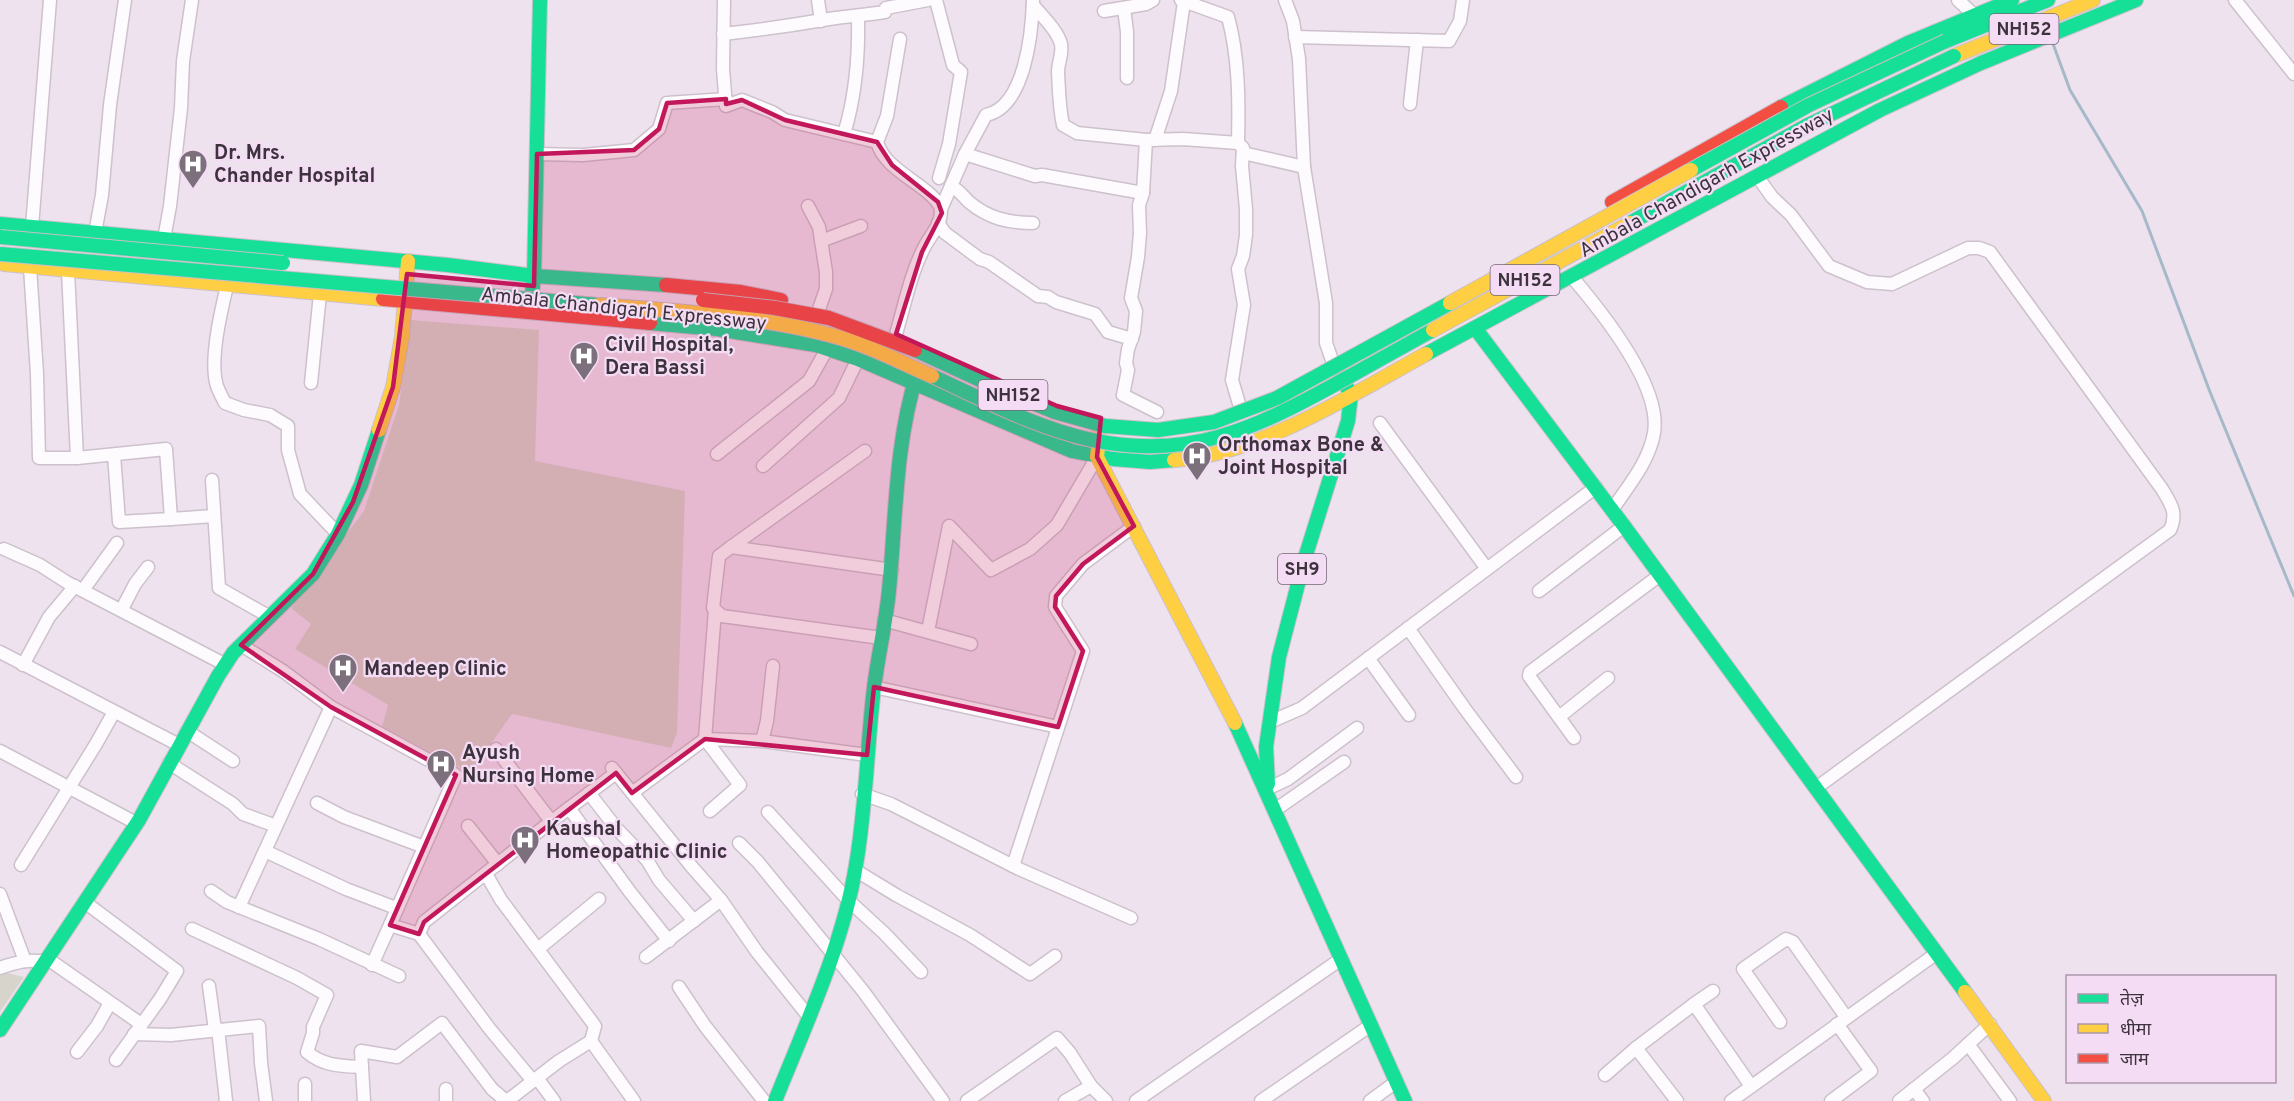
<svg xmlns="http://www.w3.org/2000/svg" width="2294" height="1101" font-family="Overpass,'Noto Sans Devanagari',sans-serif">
<rect width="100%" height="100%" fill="#efe2ef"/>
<!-- green -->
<g fill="#d7d5cb">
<path d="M 410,320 L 539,330 L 535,461 L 685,491 L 677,733 L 671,748 L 512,714 L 470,773 L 382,727 L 388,705 L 295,649 L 311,624 L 291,608 L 364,511 L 399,405 Z"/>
<path d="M 7,973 L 24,977 L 0,1012 L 0,975 Z"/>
</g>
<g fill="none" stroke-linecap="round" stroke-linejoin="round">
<!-- stream -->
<path stroke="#a6b9c9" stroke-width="3" d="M 2052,41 L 2070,90 L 2142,211 L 2210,392 L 2294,596"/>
<!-- street casing -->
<g stroke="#ccc1cc" stroke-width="15">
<g id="street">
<path d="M 724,0 L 723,69 L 726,106 L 742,100 L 772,112 L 785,120 L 877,142 C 885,171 926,183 940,206 C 944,221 933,232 926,244 C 911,271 905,304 896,334"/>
<path d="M 818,0 L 821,21"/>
<path d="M 936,0 L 953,65 L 961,72 L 949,144 L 939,178"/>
<path d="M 1181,0 L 1228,17 C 1239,57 1239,102 1238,143 L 1243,148 L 1242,166 L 1246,209 L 1246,235 L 1243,256 L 1238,269 L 1244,305 L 1232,380 L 1240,407"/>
<path d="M 1285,0 L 1293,21 L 1299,59 L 1304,167 L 1326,303 L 1326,343 L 1332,360"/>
<path d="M 1958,0 L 1973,14 L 1976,21"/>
<path d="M 2235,0 L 2294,74"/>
<path d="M 1033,5 C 1043,17 1057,30 1061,44 C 1063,55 1058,62 1058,72 C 1059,90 1059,107 1063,125 L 1077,133 L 1146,140"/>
<path d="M 1124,8 L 1127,32 L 1127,78"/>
<path d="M 1104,11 L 1146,4 L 1153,0"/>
<path d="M 723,34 C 759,30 794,25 829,19 C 848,16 866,15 885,12 L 886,8 L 928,0"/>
<path d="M 1295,37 L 1449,41 L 1460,21 L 1463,0"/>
<path d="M 1410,104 L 1417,40"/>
<path d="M 844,134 C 856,95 859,57 858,16"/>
<path d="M 1155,140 L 1171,91 L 1184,2"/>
<path d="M 877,142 L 887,116 L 900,39"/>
<path d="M 1243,153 L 1304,167"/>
<path d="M 537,154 L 583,155 L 634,150 L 659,129 L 667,103 L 726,99"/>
<path d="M 965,154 L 1035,176 L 1042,175 L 1143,193"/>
<path d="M 1757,176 L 1772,197 L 1791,215 L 1829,266 L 1867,282 L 1892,284 L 1968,248 L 1979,248 L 1990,252 L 2162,489 C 2171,504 2178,513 2170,530 L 1816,788"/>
<path d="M 951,186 C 959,190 963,196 969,202 C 988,218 1008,223 1033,223"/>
<path d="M 808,206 L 819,227 L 826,272 L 826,289 L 819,309"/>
<path d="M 941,209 L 965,154 L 986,115 C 1025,107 1032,33 1033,0"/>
<path d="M 938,223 L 945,233 L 980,259 L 989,262 L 1038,296 L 1048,297 L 1056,302 L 1095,314 L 1108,332 L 1132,339"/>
<path d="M 32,227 L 50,0"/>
<path d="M 95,233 L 102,195 L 110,105 L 125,0"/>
<path d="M 164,239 L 170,206 L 181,108 L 183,61 L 192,0"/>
<path d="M 821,241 L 861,226"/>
<path d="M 30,267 L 37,374 L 39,458 L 77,458 L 166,449 L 171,519 L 119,522 L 114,455"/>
<path d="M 68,271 L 77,458"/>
<path d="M 1572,277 C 1601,311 1662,386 1654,433 C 1649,462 1628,486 1612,510"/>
<path d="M 227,286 C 221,311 209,361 217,386 C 219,392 222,397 225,403 L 244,410 L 270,415 L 288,426 L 288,450 L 300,494 L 338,534"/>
<path d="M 311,383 L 320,294"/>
<path d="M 1157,412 L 1123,395 L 1128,370 L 1126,363 L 1128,349 L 1134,332 L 1136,311 L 1131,298 L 1138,257 L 1140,233 L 1139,205 L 1143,193 L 1146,140 L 1183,139 L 1238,143"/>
<path d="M 1380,423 L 1487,569"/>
<path d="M 717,454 L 809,381 L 827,349"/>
<path d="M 763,466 L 839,398 L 858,359"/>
<path d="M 212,480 L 219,588 L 270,617"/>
<path d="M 171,519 L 214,516"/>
<path d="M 731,547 L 865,451"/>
<path d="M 4,549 L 40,565 L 68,583 L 226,665"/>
<path d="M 83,590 L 117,543"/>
<path d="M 1539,591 L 1624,526"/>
<path d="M 122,609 L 135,584 L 148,567"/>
<path d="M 884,620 L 971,644"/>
<path d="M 1408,628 L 1465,709 L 1516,777"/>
<path d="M 928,631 L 949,526 L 991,570 L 1030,549 L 1057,525 L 1097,457"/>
<path d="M 881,638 L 722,616 L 713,608 L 719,556 L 731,547 L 892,570"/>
<path d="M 241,645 L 283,671 L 331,707 L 456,775 L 390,925 L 419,934 L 424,922 L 548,824 L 616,773"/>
<path d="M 0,652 L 179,745"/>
<path d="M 1368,658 L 1409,715"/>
<path d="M 23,665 L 49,617 L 75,586"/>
<path d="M 874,687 L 1058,727"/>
<path d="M 1559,717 L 1608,678"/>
<path d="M 1270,722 L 1302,708 L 1596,487"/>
<path d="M 187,731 L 233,761"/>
<path d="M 1574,738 L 1529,676 L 1530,672 L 1660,575"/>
<path d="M 762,741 L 767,721 L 773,666"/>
<path d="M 496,749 L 551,821"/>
<path d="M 0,751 L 136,823"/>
<path d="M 169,763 L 233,804 L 243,814 L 276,826"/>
<path d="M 612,768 L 692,867 L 721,900 L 757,952 L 809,1017"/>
<path d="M 1269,788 L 1288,779 L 1357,728"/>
<path d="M 589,793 L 617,829 L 647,860 L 659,880 L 694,921"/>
<path d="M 632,793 L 705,739 L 762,741 L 867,755"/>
<path d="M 862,794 L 891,804 L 1019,869 L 1131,918"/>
<path d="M 317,803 L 344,817 L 424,847"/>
<path d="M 569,808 L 630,892 L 669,941"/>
<path d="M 1275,810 L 1344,762"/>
<path d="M 710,811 L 740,785 L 705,739 L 715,610"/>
<path d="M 768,812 L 848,900 L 884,933 L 921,972"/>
<path d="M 468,826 L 498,864"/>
<path d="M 739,843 L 758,862 L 863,991 L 943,1101"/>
<path d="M 265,851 L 346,889 L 396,908"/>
<path d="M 21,865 L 96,744 L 114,712"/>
<path d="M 1013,866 L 1083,651 L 1055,607 L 1056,596 L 1083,564 L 1134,526"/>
<path d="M 855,870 L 896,895 L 970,935 L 1030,974 L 1055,956"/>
<path d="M 486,874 L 501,900 L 595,1026 L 591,1041 L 634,1101"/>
<path d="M 211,891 L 227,902 L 319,939 L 399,976"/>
<path d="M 0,894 L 25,961"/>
<path d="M 86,903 L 177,971 L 160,999 L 116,1060"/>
<path d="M 239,907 L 331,707"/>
<path d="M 192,929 L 297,978 L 327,995 L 313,1027 L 313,1033 L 307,1052 C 323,1066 341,1066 362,1067"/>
<path d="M 419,934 L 489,1028 L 533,1081 L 559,1061 L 591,1041"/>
<path d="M 538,949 L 599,899"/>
<path d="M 646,957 L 721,900"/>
<path d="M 48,959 L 141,1024"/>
<path d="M 372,965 L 390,925"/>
<path d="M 0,968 C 16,962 29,959 46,962"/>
<path d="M 209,986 L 215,1030"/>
<path d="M 679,987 L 705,1026 L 764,1101"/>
<path d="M 1713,991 L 1694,1004 L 1751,1086"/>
<path d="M 1780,1022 L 1743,969 L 1786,939 L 1793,942 L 1846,1017"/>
<path d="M 218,1029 L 226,1101"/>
<path d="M 134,1034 L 171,1035 L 259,1026 L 261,1063 L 266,1101"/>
<path d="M 1968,1044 L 2010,1101"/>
<path d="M 1636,1048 L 1694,1004"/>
<path d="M 77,1052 L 97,1026 L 110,1003"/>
<path d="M 1605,1075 L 1636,1048 L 1677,1101"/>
<path d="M 537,1078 L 554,1101"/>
<path d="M 305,1084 L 305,1101"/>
<path d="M 446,1089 L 446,1101"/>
<path d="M 1914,1089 L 1923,1101"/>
<path d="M 364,1101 L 361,1051 L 397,1057 L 442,1023 L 492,1089 L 506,1101"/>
<path d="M 507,1101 L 533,1081"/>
<path d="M 967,1101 L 1057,1038 L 1070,1053 L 1091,1086"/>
<path d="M 1065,1101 L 1091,1086 L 1106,1101"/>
<path d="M 1136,1101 L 1341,959"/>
<path d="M 1261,1101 L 1371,1025"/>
<path d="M 1370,1101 L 1396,1082"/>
<path d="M 1731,1101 L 1937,953"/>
<path d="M 1831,1101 L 1871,1071 L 1837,1024"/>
<path d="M 1899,1101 L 1953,1058 L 1990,1024"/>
</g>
</g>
<!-- fast casing -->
<g stroke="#ccc1cc" stroke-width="16">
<g id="fast">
<path d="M 1946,41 L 2048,0"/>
<path d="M 1781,107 L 1908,43 L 2012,0"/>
<path d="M 0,224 L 448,265 L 534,276 L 666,285"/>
<path d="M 530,311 L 534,276 L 540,0"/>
<path d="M 650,323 L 717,329 L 816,345 L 858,359 L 1072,451 L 1113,459 L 1150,462 L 1174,460"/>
<path d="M 1475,328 L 1624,526 L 1965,992"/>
<path d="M 1426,354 L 1880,110 L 1981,63 L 2136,0"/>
<path d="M 1235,723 L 1405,1101"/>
<path d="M 1268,784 L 1266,747 L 1279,657 L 1304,561 L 1348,421 L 1351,395 L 1336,367"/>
<path d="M 0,1030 L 139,820 L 218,676 L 233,653 L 313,574 L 338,534 L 361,485 L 379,430"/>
<path d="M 775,1101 C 805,1026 843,945 856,865 C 866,807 867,747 874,688 C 878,655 886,623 889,590 C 896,517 895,444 917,374"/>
</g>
</g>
<!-- slow casing -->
<g stroke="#ccc1cc" stroke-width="16">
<g id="slow">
<path d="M 1954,56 L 2093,0"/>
<path d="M 4,264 L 383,299"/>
<path d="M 1100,428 L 1097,457 L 1235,723"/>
<path d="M 379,430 L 393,387 L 402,337 L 408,261"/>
<path d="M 1174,460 C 1258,455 1353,394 1426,354"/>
<path d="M 1965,992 L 2044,1101"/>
</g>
</g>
<!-- jam casing -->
<g stroke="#ccc1cc" stroke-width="16">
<g id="jam">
<path d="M 1612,202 L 1781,107"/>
<path d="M 666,285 L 741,292 L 781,300"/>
<path d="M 383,299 L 650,323"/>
</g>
</g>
<!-- street -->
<use href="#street" stroke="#fdfbfd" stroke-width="12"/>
<!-- fast -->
<use href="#fast" stroke="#16e098" stroke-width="14"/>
<!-- slow -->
<use href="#slow" stroke="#ffcf43" stroke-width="14"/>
<!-- jam -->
<use href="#jam" stroke="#f24e42" stroke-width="14"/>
<!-- fast-bridge casing -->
<g stroke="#c7c0c7" stroke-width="16" stroke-linecap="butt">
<g id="fast-bridge">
<path d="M 1691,170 L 1809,105 L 1946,41"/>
<path d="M 1630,223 L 1808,125 L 1954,56"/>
<path d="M 0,237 L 283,263"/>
<path d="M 0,254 L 598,305"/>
<path d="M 915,350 L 1006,392 L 1055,412 L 1105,426 L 1158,430 L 1214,422 L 1277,398 L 1450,303"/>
<path d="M 932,376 C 984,400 1036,428 1092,440 C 1188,460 1252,430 1334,385 C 1367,367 1400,348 1433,330"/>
</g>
</g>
<!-- slow-bridge casing -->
<g stroke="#c7c0c7" stroke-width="16" stroke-linecap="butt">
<g id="slow-bridge">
<path d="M 1450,303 L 1691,170"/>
<path d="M 598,305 C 677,311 758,315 834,336 C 868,345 900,362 932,376"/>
<path d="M 1433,330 L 1630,223"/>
</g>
</g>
<!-- jam-bridge casing -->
<g stroke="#c7c0c7" stroke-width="16" stroke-linecap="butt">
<path id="jam-bridge" d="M 703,300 L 775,308 L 829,318 L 915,350"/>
</g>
<!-- fast-bridge -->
<use href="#fast-bridge" stroke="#16e098" stroke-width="14"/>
<!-- slow-bridge -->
<use href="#slow-bridge" stroke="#ffcf43" stroke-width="14"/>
<!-- jam-bridge -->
<use href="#jam-bridge" stroke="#f24e42" stroke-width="14"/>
</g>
<!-- marked area -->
<path fill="#c2185b" fill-opacity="0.2" stroke="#c2185b" stroke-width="4.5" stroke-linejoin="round" d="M 726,99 L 726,104 L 742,100 L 785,120 L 877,142 L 892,165 L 938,202 L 942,213 L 922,252 L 896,334 L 1057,406 L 1101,418 L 1097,457 L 1134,526 L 1083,564 L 1056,596 L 1055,607 L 1083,651 L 1058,727 L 874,687 L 867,755 L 705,739 L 632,793 L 616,773 L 424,922 L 419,934 L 390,925 L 456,775 L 331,707 L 241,645 L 313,574 L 353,502 L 393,387 L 407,274 L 534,286 L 537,154 L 634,150 L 659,129 L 667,103 Z"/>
<!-- icons -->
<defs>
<g id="hospital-pin" transform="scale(1.5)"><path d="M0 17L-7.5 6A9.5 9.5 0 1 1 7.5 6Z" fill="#7b707b" stroke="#f5dcf5"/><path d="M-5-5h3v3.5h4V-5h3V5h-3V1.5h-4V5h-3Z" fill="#fff"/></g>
</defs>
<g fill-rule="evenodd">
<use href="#hospital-pin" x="193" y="164"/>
<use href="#hospital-pin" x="584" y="356"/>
<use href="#hospital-pin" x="1197" y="456"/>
<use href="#hospital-pin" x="343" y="668"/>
<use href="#hospital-pin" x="441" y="764"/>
<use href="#hospital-pin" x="525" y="840"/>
</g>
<g text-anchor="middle" stroke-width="4.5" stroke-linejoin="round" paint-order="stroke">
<!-- shield labels -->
<g fill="#f5dcf5" stroke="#746674" stroke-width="1.5">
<rect x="1989.5" y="14" width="69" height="30" rx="4.5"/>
<rect x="1490.5" y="265" width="69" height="30" rx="4.5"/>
<rect x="978.5" y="380" width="69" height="30" rx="4.5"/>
<rect x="1278" y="554" width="48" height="30" rx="4.5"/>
</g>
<g font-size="18" font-weight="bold" fill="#3d333d">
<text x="2024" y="35">NH152</text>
<text x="1525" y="286">NH152</text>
<text x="1013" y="401">NH152</text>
<text x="1302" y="575">SH9</text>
</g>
<!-- poi labels -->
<g font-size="20" font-weight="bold" fill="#3d333d" stroke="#f5dcf5" text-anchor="start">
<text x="214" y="159">Dr. Mrs.<tspan x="214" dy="23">Chander Hospital</tspan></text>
<text x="605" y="351">Civil Hospital,<tspan x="605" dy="23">Dera Bassi</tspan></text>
<text x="1218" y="451">Orthomax Bone &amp;<tspan x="1218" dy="23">Joint Hospital</tspan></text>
<text x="364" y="675">Mandeep Clinic</text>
<text x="462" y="759">Ayush<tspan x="462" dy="23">Nursing Home</tspan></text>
<text x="546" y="835">Kaushal<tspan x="546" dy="23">Homeopathic Clinic</tspan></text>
</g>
<!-- street labels -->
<g font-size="20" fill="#3d333d" stroke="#f5dcf5">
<text transform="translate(1706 182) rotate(-29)" y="7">Ambala Chandigarh Expressway</text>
<text transform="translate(624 308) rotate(6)" y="7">Ambala Chandigarh Expressway</text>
</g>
</g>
<!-- legend -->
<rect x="2066" y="975" width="210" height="108" fill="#f5dcf5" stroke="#ab98ab" stroke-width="1.5"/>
<rect x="2078" y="994" width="30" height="9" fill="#16e098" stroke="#ab98ab" stroke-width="1.5"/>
<text x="2120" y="1005" font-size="18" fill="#3d333d">तेज़</text>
<rect x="2078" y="1024" width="30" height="9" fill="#ffcf43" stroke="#ab98ab" stroke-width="1.5"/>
<text x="2120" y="1035" font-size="18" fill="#3d333d">धीमा</text>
<rect x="2078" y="1054" width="30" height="9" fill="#f24e42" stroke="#ab98ab" stroke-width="1.5"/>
<text x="2120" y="1065" font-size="18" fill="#3d333d">जाम</text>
</svg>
